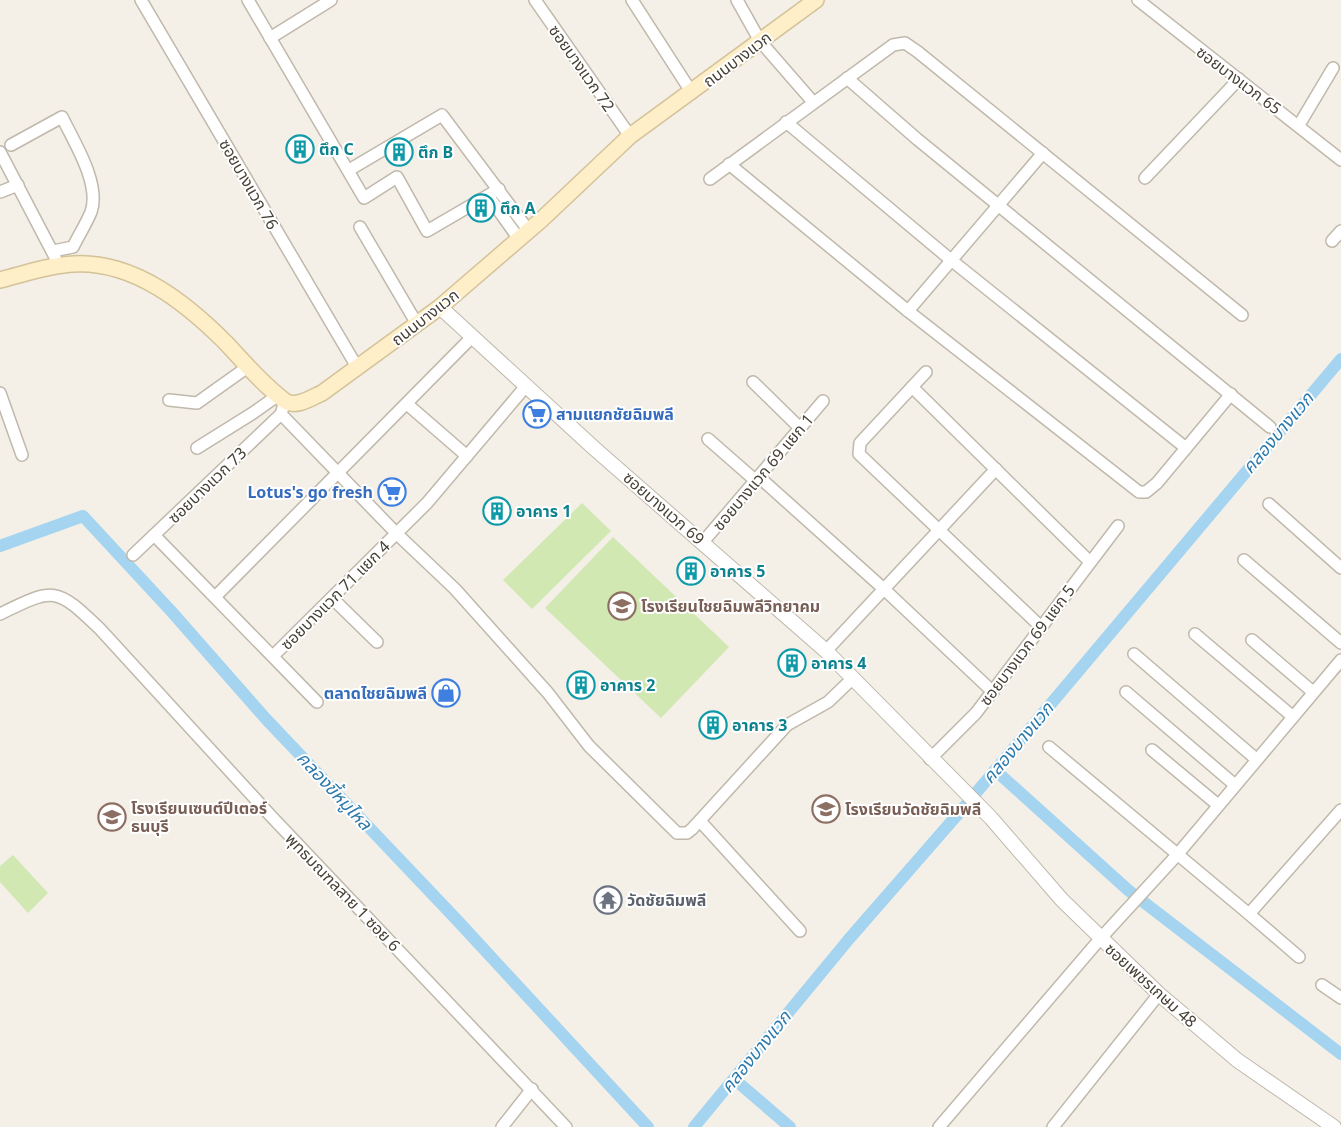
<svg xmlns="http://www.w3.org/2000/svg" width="1341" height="1127" font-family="'Noto Sans','Noto Sans Thai',sans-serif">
<rect width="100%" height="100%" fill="#f4f0e8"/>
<!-- green -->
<g fill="#d1e8b2">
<path d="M 582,503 L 611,531 L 532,609 L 503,580 Z"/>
<path d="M 613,537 L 729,647 L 661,718 L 545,608 Z"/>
<path d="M 13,855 L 48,893 L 28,913 L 0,882 L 0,866 Z"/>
</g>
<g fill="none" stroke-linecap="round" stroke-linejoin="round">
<!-- canal -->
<g stroke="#a5d4f0" stroke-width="12">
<path d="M 0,546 L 83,516 L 171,611 L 266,719 L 456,919 L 648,1127"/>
<path d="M 995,770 L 1128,890 L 1341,1054"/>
<path d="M 734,1079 L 790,1127"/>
<path d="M 694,1127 L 849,939 L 965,806 L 1341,359"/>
</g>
<!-- minor casing -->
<g stroke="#c0b8ab" stroke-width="14">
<g id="minor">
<path d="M 141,0 L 357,367"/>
<path d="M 248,0 L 364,198 L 397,177 L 427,231 L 499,189"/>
<path d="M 535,0 L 630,136"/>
<path d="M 632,0 L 692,93"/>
<path d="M 737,0 L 760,41 L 813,102"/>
<path d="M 1138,0 L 1341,160"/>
<path d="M 270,38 L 331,0"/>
<path d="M 847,78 L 917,139 L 1270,427"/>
<path d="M 786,122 L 951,260 L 1186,448"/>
<path d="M 1299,125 L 1333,68"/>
<path d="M 11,145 L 62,117 C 74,142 101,184 91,212 C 86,224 79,235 73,247 L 53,251"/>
<path d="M 0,152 L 55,257"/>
<path d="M 729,164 L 908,311 L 1139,492 L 1146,492 L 1157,483 L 1231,394"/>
<path d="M 349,170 L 442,115 L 529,231"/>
<path d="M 1145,178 L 1239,79"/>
<path d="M 710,179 L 893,45 L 905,43 L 918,52 L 1242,315"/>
<path d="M 0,192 L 18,185"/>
<path d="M 489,197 L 519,239"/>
<path d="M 360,227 L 417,324"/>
<path d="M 1332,241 L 1341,231"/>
<path d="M 908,311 L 1043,153"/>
<path d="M 926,372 L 860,443 L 859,454 L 1040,626"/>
<path d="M 753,382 L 800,428"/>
<path d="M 912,387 L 1090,562"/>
<path d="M 0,393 L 22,455"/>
<path d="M 169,400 L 197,403 L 249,366"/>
<path d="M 285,401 L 281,414 L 397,534 L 455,589 L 548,693 L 589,746 L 677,833 L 687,833 L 692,829 L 787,725 L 828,702 L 852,679"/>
<path d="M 407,404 L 467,456"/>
<path d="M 708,439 L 756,481"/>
<path d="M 197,448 L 253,413 L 277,396"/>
<path d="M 759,477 L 885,590 L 993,692"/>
<path d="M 1269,504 L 1341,568"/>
<path d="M 154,535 L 317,702"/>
<path d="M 703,542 L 823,401"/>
<path d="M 133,555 L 281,414"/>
<path d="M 1244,560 L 1341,643"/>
<path d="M 215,597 L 472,337"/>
<path d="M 332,598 L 377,642"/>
<path d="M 0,614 C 55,587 56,587 100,629 L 270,815 L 566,1127"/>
<path d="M 1195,634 L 1292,716"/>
<path d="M 1252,640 L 1313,692"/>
<path d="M 826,651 L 996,469"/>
<path d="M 1134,654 L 1256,759"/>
<path d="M 273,656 L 427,503 L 526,386"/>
<path d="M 1126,692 L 1235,785"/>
<path d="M 1049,747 L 1249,914 L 1341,810"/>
<path d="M 1152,750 L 1218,805"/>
<path d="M 930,759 L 976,713 L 1118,526"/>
<path d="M 700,821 L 800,931"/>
<path d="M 1249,914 L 1299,957"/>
<path d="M 1322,985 L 1341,998"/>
<path d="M 502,1127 L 532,1089"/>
<path d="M 939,1127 L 1100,939 L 1177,855 L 1341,660"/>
<path d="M 1053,1127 L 1159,994"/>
</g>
</g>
<!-- tertiary casing -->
<g stroke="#c0b8ab" stroke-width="16">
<path id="tertiary" d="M 440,307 L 595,449 L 826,651 L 991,818 L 1062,900 L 1159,994 L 1237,1060 L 1334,1127"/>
</g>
<!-- secondary casing -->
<g stroke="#d4c299" stroke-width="18">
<path id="secondary" d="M 0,280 C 24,274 49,265 74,264 C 134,261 186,303 225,342 C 244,362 263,385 285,401 C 296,408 311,398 322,393 L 440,307 L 541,220 L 630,136 L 816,0"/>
</g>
<!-- minor -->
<use href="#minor" stroke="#fff" stroke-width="11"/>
<!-- tertiary -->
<use href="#tertiary" stroke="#fff" stroke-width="14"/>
<!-- secondary -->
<use href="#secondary" stroke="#feefc8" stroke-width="15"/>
</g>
<!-- icons -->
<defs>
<g id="building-ring" transform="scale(1.4375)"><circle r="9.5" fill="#fff" stroke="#0f9aa8" stroke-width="1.5"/><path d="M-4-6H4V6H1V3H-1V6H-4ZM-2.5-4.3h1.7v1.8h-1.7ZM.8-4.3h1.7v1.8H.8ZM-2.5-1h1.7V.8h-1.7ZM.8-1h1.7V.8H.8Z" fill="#0f9aa8"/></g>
<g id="supermarket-ring" transform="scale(1.4375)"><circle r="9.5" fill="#fff" stroke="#3f7fe0" stroke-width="1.5"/><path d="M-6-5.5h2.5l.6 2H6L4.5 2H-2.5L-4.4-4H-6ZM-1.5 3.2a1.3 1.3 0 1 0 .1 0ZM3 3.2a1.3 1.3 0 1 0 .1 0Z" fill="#3f7fe0"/></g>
<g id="school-ring" transform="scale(1.4375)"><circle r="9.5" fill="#fff" stroke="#8d6e63" stroke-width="1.5"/><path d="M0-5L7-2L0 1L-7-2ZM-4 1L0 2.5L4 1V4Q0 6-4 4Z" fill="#8d6e63"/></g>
<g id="shop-ring" transform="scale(1.4375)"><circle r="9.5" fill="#fff" stroke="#3f7fe0" stroke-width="1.5"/><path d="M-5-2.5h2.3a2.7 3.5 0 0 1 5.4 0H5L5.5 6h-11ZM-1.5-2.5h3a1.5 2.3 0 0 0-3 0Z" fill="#3f7fe0"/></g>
<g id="temple-ring" transform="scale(1.4375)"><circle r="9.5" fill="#fff" stroke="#6b7280" stroke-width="1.5"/><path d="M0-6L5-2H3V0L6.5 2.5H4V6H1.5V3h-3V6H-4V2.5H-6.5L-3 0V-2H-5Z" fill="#6b7280"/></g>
</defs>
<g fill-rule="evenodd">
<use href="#building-ring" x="300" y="149"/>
<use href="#building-ring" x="399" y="152"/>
<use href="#building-ring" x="481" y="208"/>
<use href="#supermarket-ring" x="537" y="414"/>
<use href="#supermarket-ring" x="392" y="492"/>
<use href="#building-ring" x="497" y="511"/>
<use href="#building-ring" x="691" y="571"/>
<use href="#school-ring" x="622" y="606"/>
<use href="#building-ring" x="792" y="663"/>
<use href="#building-ring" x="581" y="685"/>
<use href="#shop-ring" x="446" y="693"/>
<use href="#building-ring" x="713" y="725"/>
<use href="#school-ring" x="826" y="809"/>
<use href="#school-ring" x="112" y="817"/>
<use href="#temple-ring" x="608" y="900"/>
</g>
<g text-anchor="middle" stroke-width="4" stroke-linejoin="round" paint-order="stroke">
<!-- street labels -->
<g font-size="16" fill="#484137" stroke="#fff">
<text transform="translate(737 59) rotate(-37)" y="6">ถนนบางแวก</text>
<text transform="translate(582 68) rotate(55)" y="6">ซอยบางแวก 72</text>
<text transform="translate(1239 80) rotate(37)" y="6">ซอยบางแวก 65</text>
<text transform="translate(249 184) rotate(60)" y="6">ซอยบางแวก 76</text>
<text transform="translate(425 317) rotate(-38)" y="6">ถนนบางแวก</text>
<text transform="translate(763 472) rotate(-50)" y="6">ซอยบางแวก 69 แยก 1</text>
<text transform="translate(207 485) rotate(-44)" y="6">ซอยบางแวก 73</text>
<text transform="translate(664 508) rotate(41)" y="6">ซอยบางแวก 69</text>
<text transform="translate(335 595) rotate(-45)" y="6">ซอยบางแวก 71 แยก 4</text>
<text transform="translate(1027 645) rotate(-53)" y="6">ซอยบางแวก 69 แยก 5</text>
<text transform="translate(343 892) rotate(46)" y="6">พุทธมณฑลสาย 1 ซอย 6</text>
<text transform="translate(1151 985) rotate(42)" y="6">ซอยเพชรเกษม 48</text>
</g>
<!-- culture labels -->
<g font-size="16" font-weight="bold" fill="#0d838f" stroke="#fff" text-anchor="start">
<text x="319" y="155">ตึก C</text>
<text x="418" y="158">ตึก B</text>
<text x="500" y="214">ตึก A</text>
<text x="516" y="517">อาคาร 1</text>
<text x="710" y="577">อาคาร 5</text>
<text x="811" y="669">อาคาร 4</text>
<text x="600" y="691">อาคาร 2</text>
<text x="732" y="731">อาคาร 3</text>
</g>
<!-- shop labels -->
<g font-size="16" font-weight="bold" fill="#366cbe" stroke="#fff" text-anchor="end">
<text x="556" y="420" text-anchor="start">สามแยกชัยฉิมพลี</text>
<text x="373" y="498">Lotus's go fresh</text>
<text x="427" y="699">ตลาดไชยฉิมพลี</text>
</g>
<!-- education labels -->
<g font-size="16" font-weight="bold" fill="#785e54" stroke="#fff" text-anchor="start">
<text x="641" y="612">โรงเรียนไชยฉิมพลีวิทยาคม</text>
<text x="131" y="814">โรงเรียนเซนต์ปีเตอร์<tspan x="131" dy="18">ธนบุรี</tspan></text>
<text x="845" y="815">โรงเรียนวัดชัยฉิมพลี</text>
</g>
<!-- worship labels -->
<g font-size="16" font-weight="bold" fill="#5b616d" stroke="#fff" text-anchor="start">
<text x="627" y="906">วัดชัยฉิมพลี</text>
</g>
<!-- water labels -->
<g font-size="18" font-style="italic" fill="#2e7aab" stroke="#fff">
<text transform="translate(1278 433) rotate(-50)" y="6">คลองบางแวก</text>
<text transform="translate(1018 743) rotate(-50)" y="6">คลองบางแวก</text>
<text transform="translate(334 791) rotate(47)" y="6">คลองขี้หมูไหล</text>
<text transform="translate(756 1052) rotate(-51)" y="6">คลองบางแวก</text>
</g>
</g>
</svg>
